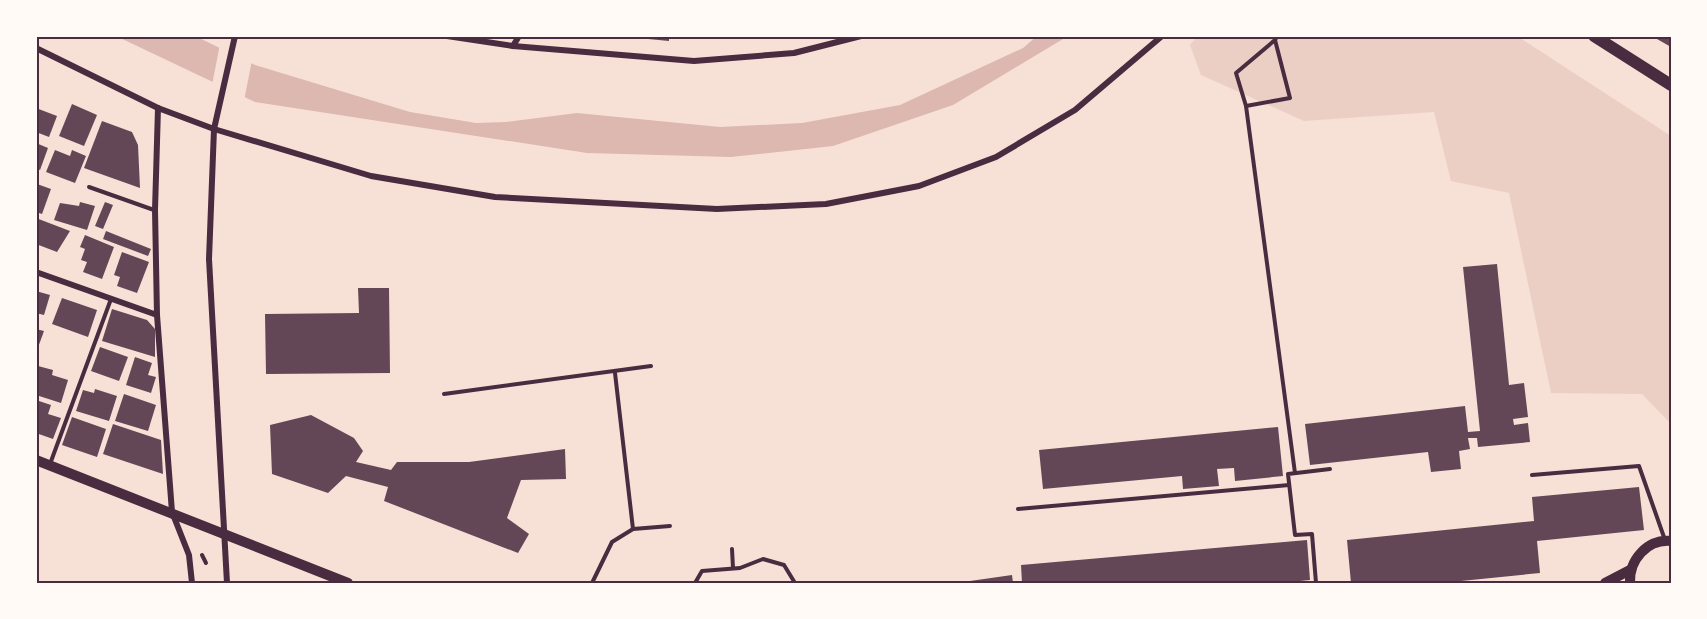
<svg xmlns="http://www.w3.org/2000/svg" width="1707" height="619" font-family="Roboto,sans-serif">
<rect width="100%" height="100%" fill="#f7e1d7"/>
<!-- green -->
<path fill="#ebcfc5" d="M 1197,36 L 1517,36 L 1671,136 L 1671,424 L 1642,394 L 1551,393 L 1509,193 L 1451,181 L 1434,112 L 1304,121 L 1201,75 L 1190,45 Z"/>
<!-- water -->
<path fill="#dcb8b0" d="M 116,36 L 195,36 L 255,65 L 410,112 L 476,123 L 506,122 L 577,113 L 720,127 L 802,123 L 900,105 L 1023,48 L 1037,36 L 1068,36 L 953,105 L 833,146 L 731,157 L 587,153 L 255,102 Z"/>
<!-- pier -->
<path fill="#f7e1d7" d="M 220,44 L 252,60 L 244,101 L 212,85 Z"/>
<!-- building -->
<g fill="#644757">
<path d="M 617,36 L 669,36 L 669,41 Z"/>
<path d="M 1659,36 L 1671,36 L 1671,47 L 1657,39 Z"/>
<path d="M 72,104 L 97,115 L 84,146 L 59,136 Z"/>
<path d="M 36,108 L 57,116 L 49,137 L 36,132 Z"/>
<path d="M 102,121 L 132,132 L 138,145 L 140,188 L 84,168 Z"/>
<path d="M 36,143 L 48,148 L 40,170 L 36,168 Z"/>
<path d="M 55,150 L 70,156 L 72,150 L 86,156 L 75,183 L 46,172 Z"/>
<path d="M 37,184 L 51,189 L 42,214 L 36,212 Z"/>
<path d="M 80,202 L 95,206 L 87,230 L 54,220 L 60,203 L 79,206 Z"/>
<path d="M 105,202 L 113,205 L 103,229 L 95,226 Z"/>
<path d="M 36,218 L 70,231 L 57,252 L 36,244 Z"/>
<path d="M 106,231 L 151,249 L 148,256 L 103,239 Z"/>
<path d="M 85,235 L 114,247 L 102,279 L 83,272 L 87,262 L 81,260 L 85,249 L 80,247 Z"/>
<path d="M 122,252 L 149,262 L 137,293 L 117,286 L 120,277 L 114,275 Z"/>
<path d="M 1497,264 L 1509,385 L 1524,383 L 1528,417 L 1513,419 L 1514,425 L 1528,423 L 1530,442 L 1478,447 L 1477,438 L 1468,438 L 1470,449 L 1459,451 L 1461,469 L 1431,472 L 1428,452 L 1310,465 L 1305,424 L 1465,406 L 1468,432 L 1480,431 L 1463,267 Z"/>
<path d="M 358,288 L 389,288 L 390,373 L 266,374 L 265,314 L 359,313 Z"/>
<path d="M 36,291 L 50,295 L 44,315 L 36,313 Z"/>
<path d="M 62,298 L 97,310 L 88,337 L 52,324 Z"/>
<path d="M 112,309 L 147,320 L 155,329 L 155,357 L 102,341 Z"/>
<path d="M 36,329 L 44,331 L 36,353 Z"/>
<path d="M 100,347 L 128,357 L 119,381 L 91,371 Z"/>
<path d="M 135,357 L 152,363 L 148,375 L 156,377 L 151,393 L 126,385 Z"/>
<path d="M 38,366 L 53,370 L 52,375 L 68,380 L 61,403 L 36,395 Z"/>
<path d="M 95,389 L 117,396 L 109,421 L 76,411 L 83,390 L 94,393 Z"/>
<path d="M 124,394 L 156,405 L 148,431 L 115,421 Z"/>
<path d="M 36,400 L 51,405 L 48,414 L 61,418 L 53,439 L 36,433 Z"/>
<path d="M 311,415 L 354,438 L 363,451 L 356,462 L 391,470 L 397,462 L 469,462 L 565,449 L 566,479 L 521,480 L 507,518 L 529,534 L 518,553 L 384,501 L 388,487 L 346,476 L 328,493 L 272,474 L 270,425 Z"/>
<path d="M 72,417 L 106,429 L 97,457 L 62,445 Z"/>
<path d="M 113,424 L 161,440 L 163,474 L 103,454 Z"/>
<path d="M 1278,427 L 1283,476 L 1235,481 L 1234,468 L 1217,469 L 1219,486 L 1183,489 L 1182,476 L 1043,489 L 1039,450 Z"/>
<path d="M 1639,487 L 1644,530 L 1537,541 L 1540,573 L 1441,583 L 1351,583 L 1347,540 L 1534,521 L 1532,497 Z"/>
<path d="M 1307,540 L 1310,580 L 1280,583 L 1022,583 L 1021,565 Z"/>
<path d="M 1012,575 L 1013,583 L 963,583 L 963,582 Z"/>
</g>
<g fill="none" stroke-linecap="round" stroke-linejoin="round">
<!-- path -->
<g stroke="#4a2c40" stroke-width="4">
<path d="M 732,549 L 733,568"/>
<path d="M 202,555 L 206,563"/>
<path d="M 695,583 L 702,571 L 740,568 L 763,559 L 784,565 L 795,583"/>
</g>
<!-- service -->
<g stroke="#4a2c40" stroke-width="4">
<path d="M 1277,36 L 1275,40 L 1290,98 L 1246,106 L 1295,473"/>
<path d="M 1246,106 L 1236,73 L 1275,40"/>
<path d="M 89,187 L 154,210"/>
<path d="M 444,394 L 651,366"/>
<path d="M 50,464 L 111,299"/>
<path d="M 1532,475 L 1639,466 L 1665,540"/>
<path d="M 1018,509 L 1289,485"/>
<path d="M 633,529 L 670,526"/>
<path d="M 592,583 L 612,542 L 633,529 L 615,373"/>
<path d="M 1316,583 L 1312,534 L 1295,535 L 1288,474 L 1330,469"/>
</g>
<!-- minor -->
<g stroke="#4a2c40" stroke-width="6">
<path d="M 447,36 L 513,46 L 694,61 L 794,53 L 861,36"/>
<path d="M 513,46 L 519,36"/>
<path d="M 36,48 L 158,108 L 214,129 L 371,176 L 495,197 L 717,209 L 826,204 L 919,186 L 996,157 L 1075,110 L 1162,36"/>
<path d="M 158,108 L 155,210 L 157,315 L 172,512 L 189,555 L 192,583"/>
<path d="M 36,272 L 157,315"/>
<path d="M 227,583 L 209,259 L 214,129 L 235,36"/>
</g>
<!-- tertiary -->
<g stroke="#4a2c40" stroke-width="10">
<path d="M 36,460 L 348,583"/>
<path d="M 1605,583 L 1630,570"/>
<path d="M 1630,583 C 1629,560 1647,539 1671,541"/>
</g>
<!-- secondary -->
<path stroke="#4a2c40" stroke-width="12" d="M 1594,36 L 1671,85"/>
</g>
<!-- border -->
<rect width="1707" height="619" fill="none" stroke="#fffaf5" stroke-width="75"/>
<rect x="38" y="38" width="1632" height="544" fill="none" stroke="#4a2c40" stroke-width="2"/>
</svg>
